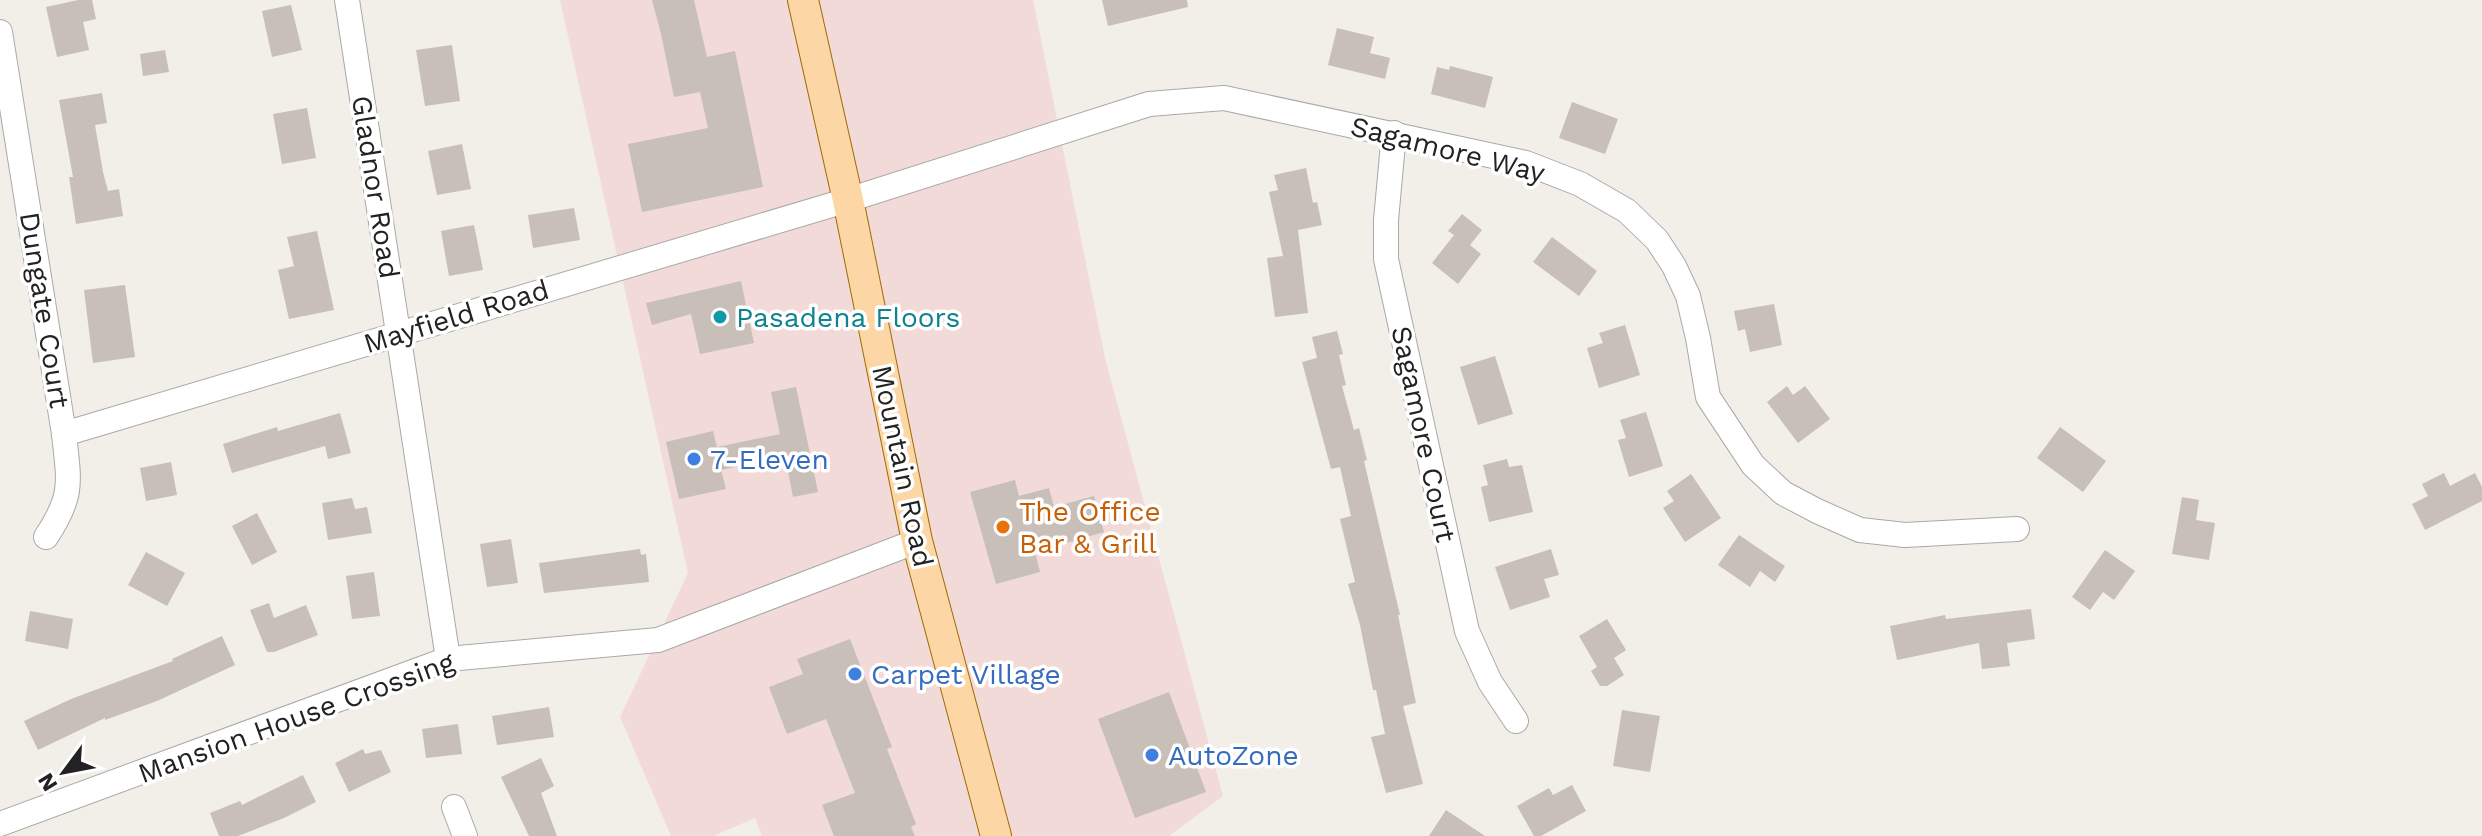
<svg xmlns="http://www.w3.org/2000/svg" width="2482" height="836" font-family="'Work Sans',sans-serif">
<rect width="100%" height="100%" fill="#f2efe9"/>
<!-- commercial -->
<path fill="#f2dad9" d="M 560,0 L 1033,0 L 1105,358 L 1223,796 L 1169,836 L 762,836 L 755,818 L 713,836 L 671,836 L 620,717 L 688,573 Z"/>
<!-- building -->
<g fill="#c7bfb8">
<path d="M 78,0 L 92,0 L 96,19 L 83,22 L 89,50 L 57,57 L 46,7 Z"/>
<path d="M 652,0 L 694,0 L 707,57 L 735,51 L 763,187 L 642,212 L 628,144 L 708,128 L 700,92 L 674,97 L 661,34 Z"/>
<path d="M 1102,0 L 1187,0 L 1188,7 L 1108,26 Z"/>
<path d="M 291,5 L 302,50 L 272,57 L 262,11 Z"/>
<path d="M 1337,28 L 1374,37 L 1370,53 L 1390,58 L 1385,79 L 1328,65 Z"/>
<path d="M 452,45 L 460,101 L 425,106 L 416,50 Z"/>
<path d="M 165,50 L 169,72 L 143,76 L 140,54 Z"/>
<path d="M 1450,66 L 1493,77 L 1485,108 L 1431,94 L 1437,67 L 1449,70 Z"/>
<path d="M 102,93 L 107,123 L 95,125 L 103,172 L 108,191 L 119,189 L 123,216 L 76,224 L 69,177 L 73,177 L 59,100 Z"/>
<path d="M 1572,102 L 1618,119 L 1605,154 L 1559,138 Z"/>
<path d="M 307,108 L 316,158 L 282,164 L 273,114 Z"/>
<path d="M 462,144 L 471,189 L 437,195 L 428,151 Z"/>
<path d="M 1306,168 L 1313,203 L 1317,202 L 1322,225 L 1298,230 L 1308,313 L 1275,317 L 1267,258 L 1283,256 L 1269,192 L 1278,190 L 1274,175 Z"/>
<path d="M 574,208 L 580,240 L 533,248 L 528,215 Z"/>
<path d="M 1462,214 L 1482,230 L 1470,245 L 1481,254 L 1458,284 L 1432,263 L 1454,235 L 1448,231 Z"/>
<path d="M 474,225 L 483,270 L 449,276 L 441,231 Z"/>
<path d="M 317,231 L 334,310 L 289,319 L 278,270 L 294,266 L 287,237 Z"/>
<path d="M 1552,237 L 1597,271 L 1579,296 L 1533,262 Z"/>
<path d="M 741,281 L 754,343 L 700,354 L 691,314 L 652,325 L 646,303 Z"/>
<path d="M 125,285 L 135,357 L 93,363 L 84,290 Z"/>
<path d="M 1774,304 L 1782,345 L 1750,352 L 1745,329 L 1738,331 L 1734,311 Z"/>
<path d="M 1625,325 L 1640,375 L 1599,388 L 1587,348 L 1603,343 L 1599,333 Z"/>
<path d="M 1337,331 L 1343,354 L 1339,355 L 1346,385 L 1342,386 L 1354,430 L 1359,428 L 1367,460 L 1364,461 L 1400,615 L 1398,615 L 1416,703 L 1403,706 L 1423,784 L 1386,793 L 1371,737 L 1385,734 L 1376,690 L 1373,690 L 1360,625 L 1348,584 L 1355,582 L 1340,519 L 1351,516 L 1340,467 L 1331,469 L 1302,362 L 1317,358 L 1312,337 Z"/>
<path d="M 1495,356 L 1513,414 L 1478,425 L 1460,367 Z"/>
<path d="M 1787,386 L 1793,395 L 1805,386 L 1830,419 L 1798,443 L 1767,402 Z"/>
<path d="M 796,387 L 818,492 L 793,497 L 785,456 L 721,470 L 726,489 L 679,499 L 666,442 L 713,431 L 717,447 L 780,434 L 771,392 Z"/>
<path d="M 1646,412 L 1663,466 L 1629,477 L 1618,440 L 1626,438 L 1620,420 Z"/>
<path d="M 340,413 L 351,453 L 328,459 L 325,446 L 232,473 L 223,444 L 277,427 L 278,431 Z"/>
<path d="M 2060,427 L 2106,461 L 2083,492 L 2037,458 Z"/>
<path d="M 1507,459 L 1509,467 L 1522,465 L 1533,512 L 1489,522 L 1481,487 L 1488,485 L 1483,465 Z"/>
<path d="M 171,462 L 177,495 L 146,501 L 140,468 Z"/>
<path d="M 2444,473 L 2450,486 L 2475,473 L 2482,487 L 2482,501 L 2425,530 L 2412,504 L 2428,496 L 2422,484 Z"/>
<path d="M 1691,474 L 1721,518 L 1685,542 L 1663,508 L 1674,501 L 1667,491 Z"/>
<path d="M 1015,480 L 1019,496 L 1049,488 L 1054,507 L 1094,496 L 1104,532 L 1035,552 L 1040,572 L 996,584 L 970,492 Z"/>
<path d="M 2182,497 L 2199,500 L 2196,520 L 2215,523 L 2209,560 L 2172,554 Z"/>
<path d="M 352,498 L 355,509 L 367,507 L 372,533 L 328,540 L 322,503 Z"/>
<path d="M 257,513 L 277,552 L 252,565 L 232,526 Z"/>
<path d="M 1739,535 L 1785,566 L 1775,582 L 1760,571 L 1750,587 L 1718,565 Z"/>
<path d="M 511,539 L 518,583 L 487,587 L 480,544 Z"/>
<path d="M 640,549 L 641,555 L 646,554 L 649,582 L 544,593 L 539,563 Z"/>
<path d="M 1551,549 L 1559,575 L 1544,579 L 1550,597 L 1510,610 L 1495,567 Z"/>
<path d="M 2105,550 L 2135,571 L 2114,600 L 2103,592 L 2090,610 L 2072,597 Z"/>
<path d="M 146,552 L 185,573 L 167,606 L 128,585 Z"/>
<path d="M 374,572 L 380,616 L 352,619 L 346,576 Z"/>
<path d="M 269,603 L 274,618 L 306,605 L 318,635 L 274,652 L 267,652 L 250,610 Z"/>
<path d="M 2031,609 L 2035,639 L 2007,643 L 2010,666 L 1982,669 L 1979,643 L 1897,660 L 1890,626 L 1945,615 L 1946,619 Z"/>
<path d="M 30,611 L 73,619 L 68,649 L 25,641 Z"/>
<path d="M 1607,619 L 1626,650 L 1614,658 L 1624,675 L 1607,686 L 1600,686 L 1591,671 L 1597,667 L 1579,636 Z"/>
<path d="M 222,636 L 235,665 L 157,701 L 105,720 L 105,718 L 38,750 L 24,721 L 71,699 L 173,661 L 172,659 Z"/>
<path d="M 850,639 L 892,747 L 887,749 L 916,824 L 911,827 L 915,836 L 834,836 L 822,805 L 855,793 L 826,719 L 787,734 L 769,687 L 803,674 L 797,659 Z"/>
<path d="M 1169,692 L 1206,792 L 1135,818 L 1098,719 Z"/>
<path d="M 549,707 L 554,737 L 497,745 L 492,716 Z"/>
<path d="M 1622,710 L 1660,716 L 1650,772 L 1613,766 Z"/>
<path d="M 458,724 L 462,754 L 426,758 L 422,729 Z"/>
<path d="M 363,749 L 365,754 L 381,750 L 391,772 L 349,792 L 335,763 Z"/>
<path d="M 541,758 L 554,786 L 541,793 L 557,836 L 529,836 L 501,777 Z"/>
<path d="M 303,775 L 316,802 L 284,818 L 238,836 L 219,836 L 210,813 L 240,801 L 242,805 Z"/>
<path d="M 1572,785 L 1586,811 L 1541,836 L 1534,836 L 1517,806 L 1549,788 L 1553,795 Z"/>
<path d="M 1446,810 L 1485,836 L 1429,836 Z"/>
</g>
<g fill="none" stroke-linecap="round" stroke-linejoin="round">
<!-- minor casing -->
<g stroke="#a9a9a9" stroke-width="26">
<g id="minor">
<path d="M 347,0 L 448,659"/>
<path d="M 0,32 L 64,434 C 69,482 74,495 46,537"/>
<path d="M 1394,133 L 1386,220 L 1386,259 L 1467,631 L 1490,682 L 1516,721"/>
<path d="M 64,434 L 848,200 L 1149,104 L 1224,98 L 1526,163 L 1580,184 L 1627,211 L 1657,240 L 1674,266 L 1688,296 L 1698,338 L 1708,397 L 1753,465 L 1783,493 L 1817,511 L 1860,530 L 1905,535 L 2017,529"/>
<path d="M 454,807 L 465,836"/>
<path d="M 0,824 L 448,659 L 658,640 L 917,541"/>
</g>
</g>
<!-- major casing -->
<g stroke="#a06b00" stroke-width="32">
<path id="major" d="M 803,0 L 848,200 L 917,541 L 996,836"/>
</g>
<!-- minor -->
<use href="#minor" stroke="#fff" stroke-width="24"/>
<!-- major -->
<use href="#major" stroke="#fcd6a4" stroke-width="30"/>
</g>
<!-- markers -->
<circle fill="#0f9aa8" stroke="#fff" stroke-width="3" cx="720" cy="317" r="8"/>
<g fill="#3f7fe0" stroke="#fff" stroke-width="3">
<circle cx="694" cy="459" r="8"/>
<circle cx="855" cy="674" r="8"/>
<circle cx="1152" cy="755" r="8"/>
</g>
<circle fill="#e8710a" stroke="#fff" stroke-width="3" cx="1003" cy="527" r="8"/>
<g text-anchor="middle" stroke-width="7" stroke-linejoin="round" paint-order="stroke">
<!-- street labels -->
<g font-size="28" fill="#222" stroke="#fff">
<text transform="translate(1448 149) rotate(14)" y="10">Sagamore Way</text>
<text transform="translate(376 187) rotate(81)" y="10">Gladnor Road</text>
<text transform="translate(45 310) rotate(81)" y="10">Dungate Court</text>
<text transform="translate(456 316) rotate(-17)" y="10">Mayfield Road</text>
<text transform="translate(1424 434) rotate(78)" y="10">Sagamore Court</text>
<text transform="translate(903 466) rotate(78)" y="10">Mountain Road</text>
<text transform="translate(296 717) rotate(-20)" y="10">Mansion House Crossing</text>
</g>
<!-- culture labels -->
<g font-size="28" fill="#0d838f" stroke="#fff" text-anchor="start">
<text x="736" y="327">Pasadena Floors</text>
</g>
<!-- shop labels -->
<g font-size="28" fill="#366cbe" stroke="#fff" text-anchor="start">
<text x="710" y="469">7-Eleven</text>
<text x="871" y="684">Carpet Village</text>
<text x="1168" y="765">AutoZone</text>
</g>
<!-- food labels -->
<g font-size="28" fill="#c56008" stroke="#fff" text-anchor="start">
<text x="1019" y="521">The Office<tspan x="1019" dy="32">Bar &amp; Grill</tspan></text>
</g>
</g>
<!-- north arrow -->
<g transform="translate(64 772) rotate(238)" stroke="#ffffff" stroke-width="6" paint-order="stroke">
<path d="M0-6L14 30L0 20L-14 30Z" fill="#222222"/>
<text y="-12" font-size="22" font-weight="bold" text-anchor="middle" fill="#222222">N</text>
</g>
</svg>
